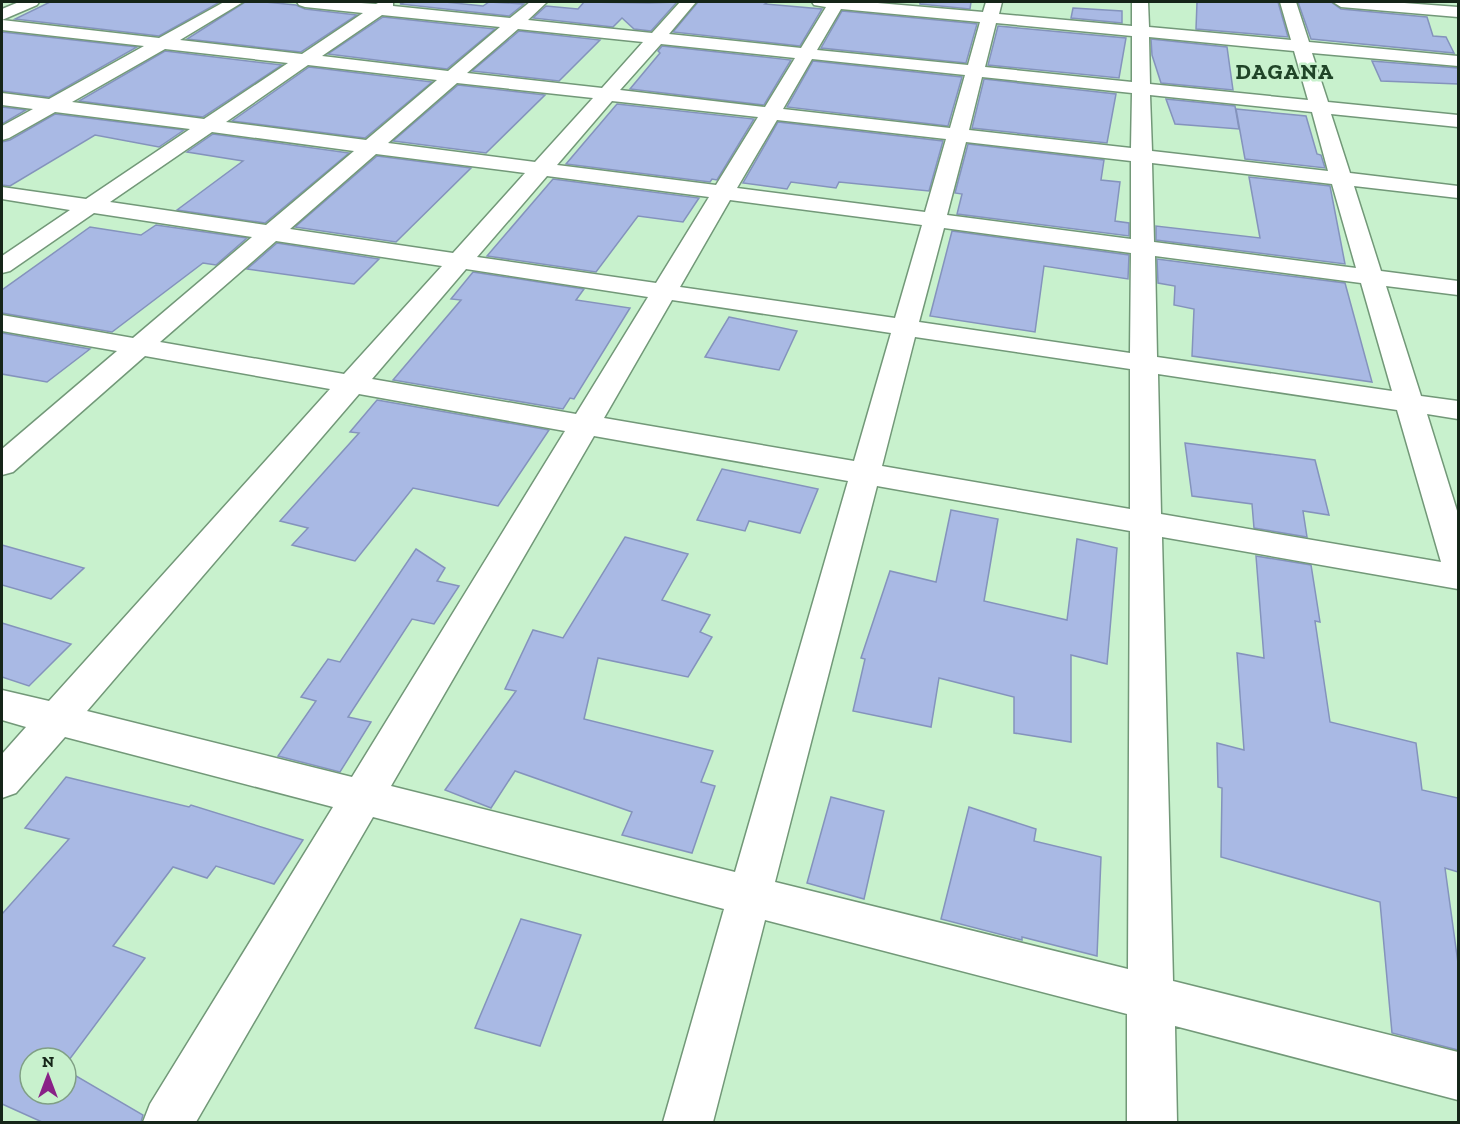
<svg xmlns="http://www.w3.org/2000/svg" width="1460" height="1124" font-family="'Zilla Slab',serif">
<rect width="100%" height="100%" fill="#c8f1cd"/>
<!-- building -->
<g fill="#a9b9e4" stroke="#8493bc" stroke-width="1.5">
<path d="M 50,2 L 220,2 L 159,36 L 15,19 Z"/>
<path d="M 245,2 L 265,2 L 296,5 L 305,9 L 357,15 L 301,52 L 187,39 Z"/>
<path d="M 405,2 L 445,2 L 483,6 L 489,2 L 524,4 L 509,16 L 400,4 Z"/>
<path d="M 584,2 L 649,3 L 677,2 L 651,31 L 634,29 L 622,18 L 613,27 L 533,18 L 546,6 L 578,9 Z"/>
<path d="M 698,2 L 768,2 L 765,4 L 822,9 L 800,46 L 673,32 Z"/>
<path d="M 920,2 L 971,2 L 970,9 L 920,4 Z"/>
<path d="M 1197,2 L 1278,2 L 1288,37 L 1196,29 Z"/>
<path d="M 1298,2 L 1331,2 L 1341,9 L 1427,17 L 1433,36 L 1446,37 L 1454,53 L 1311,39 Z"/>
<path d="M 1073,8 L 1122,11 L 1122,23 L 1071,18 Z"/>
<path d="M 842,11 L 969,23 L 977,24 L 966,63 L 821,48 Z"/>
<path d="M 383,17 L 495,29 L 447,69 L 328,54 Z"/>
<path d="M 998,26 L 1126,38 L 1119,78 L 988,65 Z"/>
<path d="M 519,31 L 600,40 L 559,81 L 472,71 Z"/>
<path d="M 2,32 L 137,47 L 49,97 L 2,91 Z"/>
<path d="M 1151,39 L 1227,47 L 1233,90 L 1161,83 L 1152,55 Z"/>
<path d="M 662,46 L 791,60 L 764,105 L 630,89 L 660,53 L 658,51 Z"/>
<path d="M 165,51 L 282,65 L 203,117 L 79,101 Z"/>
<path d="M 813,61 L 962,77 L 948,126 L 787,107 Z"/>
<path d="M 1372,61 L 1458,68 L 1458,84 L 1381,81 Z"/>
<path d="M 309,67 L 432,82 L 365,138 L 232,121 Z"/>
<path d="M 984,79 L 1116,94 L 1107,143 L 972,128 Z"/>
<path d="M 458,85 L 545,95 L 486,153 L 393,141 Z"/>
<path d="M 1166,99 L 1235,106 L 1239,129 L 1175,124 Z"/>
<path d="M 617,104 L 754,119 L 717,180 L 712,179 L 710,182 L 566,164 Z"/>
<path d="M 2,107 L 26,110 L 2,124 Z"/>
<path d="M 1236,109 L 1306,116 L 1317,154 L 1321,155 L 1325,168 L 1245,159 Z"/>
<path d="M 55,114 L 184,130 L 159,147 L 95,135 L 10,186 L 2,185 L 2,142 L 10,140 Z"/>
<path d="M 778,122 L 943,141 L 929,191 L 839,182 L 836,188 L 791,182 L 787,189 L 743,183 Z"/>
<path d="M 213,134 L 349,153 L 265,223 L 177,210 L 243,161 L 187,152 Z"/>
<path d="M 968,144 L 1104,160 L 1101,180 L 1120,182 L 1115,221 L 1129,223 L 1129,236 L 957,214 L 962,194 L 955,193 Z"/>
<path d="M 377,156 L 471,168 L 396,242 L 295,227 Z"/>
<path d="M 1249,177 L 1330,186 L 1345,264 L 1156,240 L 1156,226 L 1260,238 Z"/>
<path d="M 553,179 L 699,198 L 683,222 L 638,216 L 596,272 L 487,256 Z"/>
<path d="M 156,225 L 247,238 L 216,265 L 203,263 L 112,332 L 2,313 L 2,290 L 90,227 L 141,235 Z"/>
<path d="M 952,231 L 1129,255 L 1128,279 L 1044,266 L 1035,332 L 930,316 Z"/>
<path d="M 277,243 L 379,259 L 354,284 L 247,269 Z"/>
<path d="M 1157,259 L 1345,283 L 1372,382 L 1192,356 L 1194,309 L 1174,305 L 1175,286 L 1158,283 Z"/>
<path d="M 473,272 L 584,289 L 576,300 L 630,308 L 574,399 L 570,398 L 563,409 L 393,380 L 461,300 L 451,299 Z"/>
<path d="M 729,317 L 797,331 L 779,370 L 705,357 Z"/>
<path d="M 2,333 L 90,349 L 47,382 L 2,374 Z"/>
<path d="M 377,400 L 549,430 L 498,506 L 413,488 L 355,561 L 292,545 L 308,528 L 280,521 L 359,433 L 350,432 Z"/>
<path d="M 1185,443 L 1315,460 L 1329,515 L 1303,511 L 1307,537 L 1254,528 L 1252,504 L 1192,496 Z"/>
<path d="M 722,469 L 818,489 L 800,533 L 749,521 L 745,531 L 697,520 Z"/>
<path d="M 951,510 L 998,519 L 984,601 L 1067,620 L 1077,539 L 1117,548 L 1107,664 L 1071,655 L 1071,742 L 1014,733 L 1014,697 L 939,678 L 931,727 L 853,711 L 865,659 L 861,658 L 890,571 L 936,582 Z"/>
<path d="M 625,537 L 688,554 L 662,600 L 710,615 L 700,632 L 712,637 L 688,677 L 598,658 L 584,719 L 713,751 L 701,782 L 715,786 L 692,853 L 622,835 L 632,812 L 515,771 L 491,808 L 445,790 L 516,691 L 505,689 L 533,630 L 563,638 Z"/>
<path d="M 2,545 L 84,568 L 51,599 L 2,585 Z"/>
<path d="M 416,549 L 445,568 L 437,581 L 459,586 L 434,624 L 412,619 L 348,717 L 371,722 L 340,772 L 278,756 L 316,701 L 301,697 L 328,659 L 340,662 Z"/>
<path d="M 1256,556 L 1311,565 L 1320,622 L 1315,621 L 1330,722 L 1416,743 L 1422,790 L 1458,798 L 1458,872 L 1445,868 L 1458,963 L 1458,1050 L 1392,1033 L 1380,902 L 1221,857 L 1222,788 L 1218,787 L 1217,743 L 1244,750 L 1237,653 L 1264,658 Z"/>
<path d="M 2,623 L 71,644 L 29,686 L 2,677 Z"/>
<path d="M 66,777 L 189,807 L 191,805 L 303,840 L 274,884 L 216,866 L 207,878 L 173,867 L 113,946 L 145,958 L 66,1064 L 66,1058 L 30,1058 L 30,1094 L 66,1094 L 66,1070 L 143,1115 L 141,1122 L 42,1122 L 2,1104 L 2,914 L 69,839 L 25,828 Z"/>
<path d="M 831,797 L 884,811 L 864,899 L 807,883 Z"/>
<path d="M 969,807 L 1036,829 L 1034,841 L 1101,857 L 1097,956 L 1022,937 L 1022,940 L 941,919 Z"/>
<path d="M 521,919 L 581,935 L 540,1046 L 475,1028 Z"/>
</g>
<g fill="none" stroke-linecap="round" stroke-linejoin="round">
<!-- minor casing -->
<g stroke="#729878" stroke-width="3">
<g id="minor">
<path d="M 19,2 L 39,2 L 37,5 L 2,20 L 2,9 Z"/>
<path d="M 224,2 L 243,2 L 180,40 L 302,54 L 363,13 L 305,7 L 299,5 L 297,2 L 346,2 L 376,4 L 380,2 L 393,2 L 393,6 L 510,18 L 530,2 L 547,2 L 528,20 L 652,33 L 680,2 L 696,2 L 669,34 L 801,48 L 826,7 L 814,5 L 812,2 L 866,2 L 983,12 L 986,2 L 1002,2 L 999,14 L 1132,26 L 1132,2 L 1148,2 L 1149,27 L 1291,40 L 1280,2 L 1296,2 L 1309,42 L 1458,56 L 1458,66 L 1312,53 L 1328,102 L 1458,115 L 1458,127 L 1331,114 L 1350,173 L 1458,186 L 1458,198 L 1354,186 L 1381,271 L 1458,281 L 1458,295 L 1386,286 L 1421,396 L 1458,401 L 1458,419 L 1427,414 L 1458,514 L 1458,589 L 1162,537 L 1173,981 L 1458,1052 L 1458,1100 L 1175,1026 L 1177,1122 L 1127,1122 L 1127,1014 L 765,920 L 713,1122 L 663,1122 L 724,909 L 373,817 L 196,1122 L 143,1122 L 150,1104 L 333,807 L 65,737 L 16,793 L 2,798 L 2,754 L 26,727 L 2,720 L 2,690 L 49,701 L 330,389 L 145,356 L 13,472 L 2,475 L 2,449 L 117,351 L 2,331 L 2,315 L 133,338 L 252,237 L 94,213 L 10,271 L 2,273 L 2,256 L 70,210 L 2,199 L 2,187 L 86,199 L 190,129 L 55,112 L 9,138 L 2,140 L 2,126 L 33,109 L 2,105 L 2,93 L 49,99 L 144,46 L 2,30 L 2,20 L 159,38 ZM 841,9 L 980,22 L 968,65 L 817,50 ZM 382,15 L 500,27 L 448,71 L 322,56 ZM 996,23 L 1132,36 L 1132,82 L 985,67 ZM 518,29 L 643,42 L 602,88 L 467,73 ZM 1149,37 L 1294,51 L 1308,100 L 1150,84 ZM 661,44 L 795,58 L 765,107 L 620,90 ZM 165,49 L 288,63 L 204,119 L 72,102 ZM 812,59 L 965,75 L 950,128 L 783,109 ZM 308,65 L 437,80 L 366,140 L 226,122 ZM 982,77 L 1132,93 L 1131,148 L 969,130 ZM 457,83 L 593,98 L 535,162 L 388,143 ZM 1150,95 L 1312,112 L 1328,171 L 1152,151 ZM 612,101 L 758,117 L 716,185 L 557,165 ZM 777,120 L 946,139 L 925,212 L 737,188 ZM 212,132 L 354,151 L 266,225 L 110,202 ZM 966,142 L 1131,161 L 1131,239 L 947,215 ZM 376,154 L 525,173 L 453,253 L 290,229 ZM 1152,163 L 1332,184 L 1356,268 L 1154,242 ZM 547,176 L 709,197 L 656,283 L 477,257 ZM 730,200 L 922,225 L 895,318 L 680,287 ZM 944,228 L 1131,253 L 1130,353 L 919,322 ZM 276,241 L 442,266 L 344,374 L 160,342 ZM 1155,256 L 1361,283 L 1392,391 L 1157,357 ZM 466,269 L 648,297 L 576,414 L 372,379 ZM 672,300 L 891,333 L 854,461 L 604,418 ZM 915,337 L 1130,369 L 1130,509 L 882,466 ZM 1158,374 L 1397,410 L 1441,562 L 1161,514 ZM 359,394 L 565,431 L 352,777 L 87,711 ZM 594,436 L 848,481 L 735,872 L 391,786 ZM 877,486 L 1130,531 L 1128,969 L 775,882 Z"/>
<path d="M 1333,2 L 1391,2 L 1458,7 L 1458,17 L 1341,7 Z"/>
</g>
</g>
<!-- minor -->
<use href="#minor" fill="#fff" fill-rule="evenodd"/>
</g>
<g text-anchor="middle" stroke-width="5" stroke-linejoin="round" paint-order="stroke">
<!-- far-district labels -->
<g font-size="22" font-weight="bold" letter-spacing="1.5" fill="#204428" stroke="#c8f1cd">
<text x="1285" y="79">DAGANA</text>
</g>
</g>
<!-- border -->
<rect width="1460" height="1124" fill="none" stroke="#152518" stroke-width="6"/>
<!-- north arrow -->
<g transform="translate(48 1076)"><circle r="28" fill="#c8f1cd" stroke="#809f85" stroke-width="1.5"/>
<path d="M0-4.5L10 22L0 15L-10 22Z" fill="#892187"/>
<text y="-9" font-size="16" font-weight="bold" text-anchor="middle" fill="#152518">N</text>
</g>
</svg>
